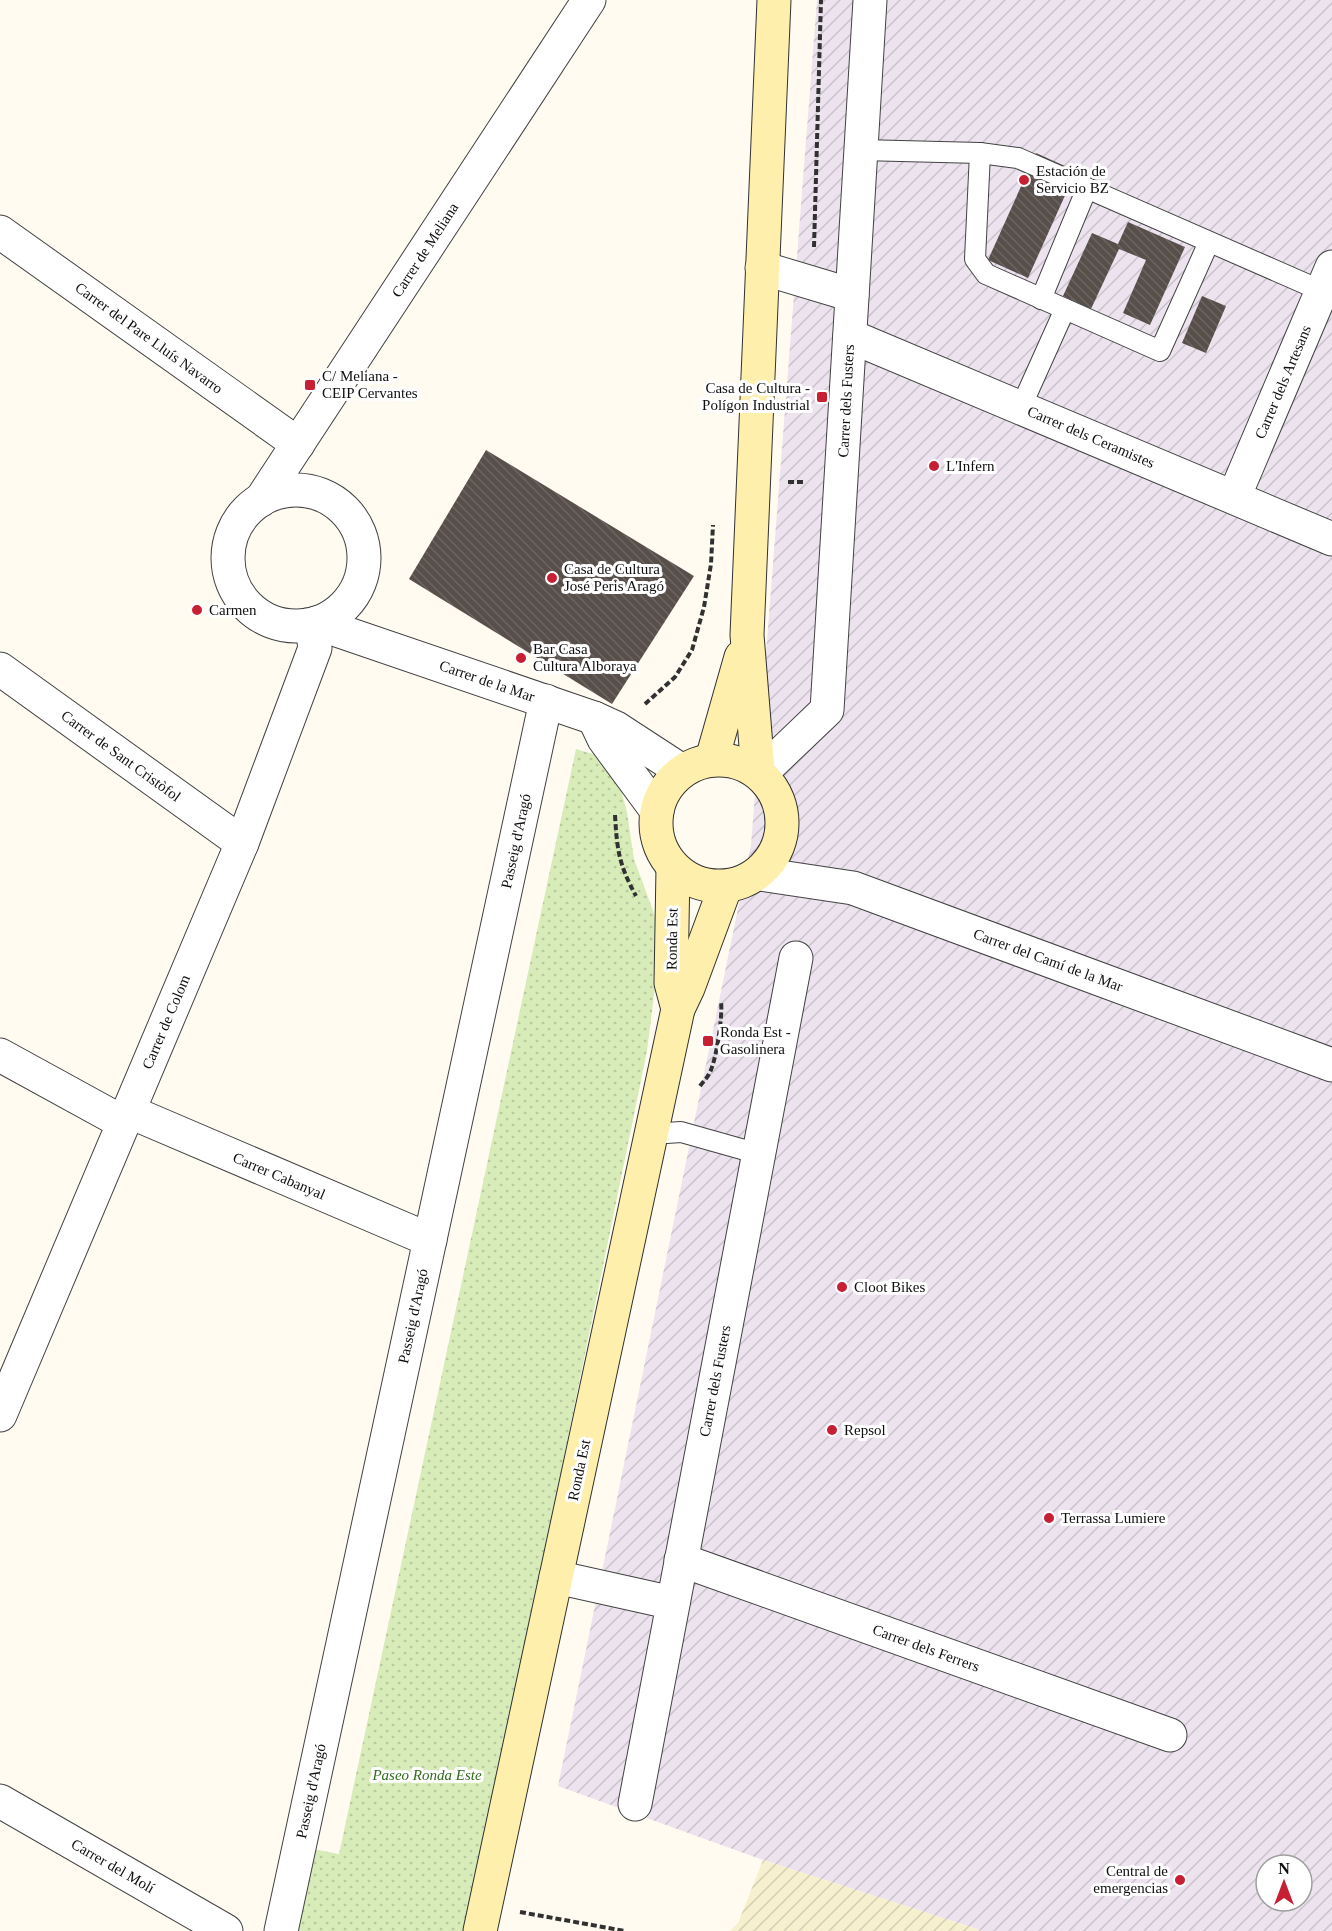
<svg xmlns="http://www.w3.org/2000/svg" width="1332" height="1931" font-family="'Times New Roman',serif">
<defs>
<pattern id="industrial-furrows" width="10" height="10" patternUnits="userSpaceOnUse" patternTransform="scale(1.5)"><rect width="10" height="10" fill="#ece3ee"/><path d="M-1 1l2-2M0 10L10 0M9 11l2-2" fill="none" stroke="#c9c2cb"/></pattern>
<pattern id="farmland-furrows" width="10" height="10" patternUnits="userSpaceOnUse" patternTransform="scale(1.5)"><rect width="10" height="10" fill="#f7f0cf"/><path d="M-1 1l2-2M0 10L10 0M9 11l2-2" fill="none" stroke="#d3cdb1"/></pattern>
<pattern id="park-dots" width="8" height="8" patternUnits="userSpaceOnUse" patternTransform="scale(1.5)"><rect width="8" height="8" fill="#d7ecb8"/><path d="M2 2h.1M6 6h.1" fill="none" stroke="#b7c99d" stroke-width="1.8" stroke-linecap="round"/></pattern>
<pattern id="building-back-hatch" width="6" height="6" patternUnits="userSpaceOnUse" patternTransform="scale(1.5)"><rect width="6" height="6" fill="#584f4b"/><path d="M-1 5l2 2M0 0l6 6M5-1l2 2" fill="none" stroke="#6b6461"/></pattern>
</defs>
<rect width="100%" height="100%" fill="#fffbf1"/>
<!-- industrial -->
<path fill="url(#industrial-furrows)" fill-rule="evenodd" d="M 817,0 L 1332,0 L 1332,1931 L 983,1931 L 763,1860 L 558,1786 L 751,845 ZM 1266,1865 L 1302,1865 L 1302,1901 L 1266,1901 Z"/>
<!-- farmland -->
<path fill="url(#farmland-furrows)" d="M 763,1860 L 983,1931 L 730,1931 L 738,1923 Z"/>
<!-- park -->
<path fill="url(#park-dots)" d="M 576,749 L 607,758 L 621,790 L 627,812 L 634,859 L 658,924 L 656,979 L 647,1051 L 497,1784 L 464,1931 L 295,1931 L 313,1849 L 339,1854 Z"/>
<!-- building -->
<g fill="url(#building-back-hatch)">
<path d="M 1036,153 L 1076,171 L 1028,278 L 988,260 Z"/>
<path d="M 1128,222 L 1185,247 L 1150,325 L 1123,313 L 1146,260 L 1119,249 L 1091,309 L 1063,296 L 1092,233 L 1118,244 Z"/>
<path d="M 1202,296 L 1226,306 L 1206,353 L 1182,343 Z"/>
<path d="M 486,450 L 694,576 L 612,704 L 409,579 Z"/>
</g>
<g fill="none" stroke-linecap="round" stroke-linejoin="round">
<!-- lane casing -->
<g stroke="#424242" stroke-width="22">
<g id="lane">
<path d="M 861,150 L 980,153 L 1018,158 L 1322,291"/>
<path d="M 980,153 L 975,259 L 986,274 L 1160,351 L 1209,242"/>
<path d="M 1041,299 L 1087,188"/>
<path d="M 1021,407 L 1065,309"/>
<path d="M 652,1134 L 681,1132 L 759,1154"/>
</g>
</g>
<!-- street casing -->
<g stroke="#424242" stroke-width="35">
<g id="street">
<path d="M 0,232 L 298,444"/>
<path d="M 762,268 L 852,295"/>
<path d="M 850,336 L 1332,539"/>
<circle cx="296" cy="558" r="68"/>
<path d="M 1234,497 L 1332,267"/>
<path d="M 261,500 L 589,0"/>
<path d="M 316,623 L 594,718 L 616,728 L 682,771"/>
<path d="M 0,669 L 242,843"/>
<path d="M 594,718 L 604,739 L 657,811"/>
<path d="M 760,774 L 827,710 L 870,0"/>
<path d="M 760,874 L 853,888 L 1332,1065"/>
<path d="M 0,1055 L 124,1123"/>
<path d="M 128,1111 L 430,1240"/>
<path d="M 0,1415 L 242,843 L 315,648 L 313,635 L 307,625"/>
<path d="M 681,1560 L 1170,1735"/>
<path d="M 556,1577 L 673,1603"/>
<path d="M 0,1801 L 226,1931"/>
<path d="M 635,1804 L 796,958"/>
<path d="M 281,1931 L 546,701"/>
</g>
</g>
<!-- secondary casing -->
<g stroke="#313131" stroke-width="35">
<g id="secondary">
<path d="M 712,759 L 741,657"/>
<circle cx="719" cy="823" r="63"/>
<path d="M 758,771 L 747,635 L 774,0"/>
<path d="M 673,868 L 671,983 L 678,1009"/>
<path d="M 480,1931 L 678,1009 L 688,988 L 725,888"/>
</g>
</g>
<!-- path -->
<g stroke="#313131" stroke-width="4" stroke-dasharray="6 3" stroke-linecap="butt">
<path d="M 814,247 L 821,0"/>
<path d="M 788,482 L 804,482"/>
<path d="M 645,704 L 675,677 L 692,650 L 704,607 L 711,564 L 713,525"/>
<path d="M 615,815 C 617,850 619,865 636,896"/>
<path d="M 700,1086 C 703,1082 707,1078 709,1074 C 716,1063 723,1015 721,1002"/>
<path d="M 520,1912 L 625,1931"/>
</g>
<!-- lane -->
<use href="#lane" stroke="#fff" stroke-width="20"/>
<!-- street -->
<use href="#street" stroke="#fff" stroke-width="33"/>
<!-- secondary -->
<use href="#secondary" stroke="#ffefac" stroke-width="33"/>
</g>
<!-- markers -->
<g fill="#c71f34" stroke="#fff" stroke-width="2">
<circle cx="1024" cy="180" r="6"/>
<rect x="304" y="379" width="12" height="12" rx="3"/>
<rect x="816" y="391" width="12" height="12" rx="3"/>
<circle cx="934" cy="466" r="6"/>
<circle cx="552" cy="578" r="6"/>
<circle cx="197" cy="610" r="6"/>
<circle cx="521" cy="658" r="6"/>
<rect x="702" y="1035" width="12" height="12" rx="3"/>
<circle cx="842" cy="1287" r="6"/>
<circle cx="832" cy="1430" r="6"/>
<circle cx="1049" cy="1518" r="6"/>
<circle cx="1180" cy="1880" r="6"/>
</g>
<g text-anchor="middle" stroke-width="6" stroke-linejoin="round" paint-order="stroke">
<!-- poi labels -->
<g font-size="15" fill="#0f0f0f" stroke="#fff" text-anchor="start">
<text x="1036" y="176">Estación de<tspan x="1036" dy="17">Servicio BZ</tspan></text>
<text x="322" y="381">C/ Meliana -<tspan x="322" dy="17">CEIP Cervantes</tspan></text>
<text x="810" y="393" text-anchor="end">Casa de Cultura -<tspan x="810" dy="17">Polígon Industrial</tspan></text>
<text x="946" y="471">L'Infern</text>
<text x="564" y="574">Casa de Cultura<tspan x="564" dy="17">José Peris Aragó</tspan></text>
<text x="209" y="615">Carmen</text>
<text x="533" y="654">Bar Casa<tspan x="533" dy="17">Cultura Alboraya</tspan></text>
<text x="720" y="1037">Ronda Est -<tspan x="720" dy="17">Gasolinera</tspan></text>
<text x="854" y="1292">Cloot Bikes</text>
<text x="844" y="1435">Repsol</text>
<text x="1061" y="1523">Terrassa Lumiere</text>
<text x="1168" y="1876" text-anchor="end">Central de<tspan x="1168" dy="17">emergencias</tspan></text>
</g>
<!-- street labels -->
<g font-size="15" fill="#0f0f0f" stroke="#fff">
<text transform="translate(425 250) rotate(-57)" y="5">Carrer de Meliana</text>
<text transform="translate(149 338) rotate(36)" y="5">Carrer del Pare Lluís Navarro</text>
<text transform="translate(1283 382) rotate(-67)" y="5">Carrer dels Artesans</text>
<text transform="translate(846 401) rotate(-87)" y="5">Carrer dels Fusters</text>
<text transform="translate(1091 437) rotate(23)" y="5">Carrer dels Ceramistes</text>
<text transform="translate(487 681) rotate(19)" y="5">Carrer de la Mar</text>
<text transform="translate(121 756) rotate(36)" y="5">Carrer de Sant Cristòfol</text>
<text transform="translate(516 841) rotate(-78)" y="5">Passeig d'Aragó</text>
<text transform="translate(672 939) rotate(-89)" y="5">Ronda Est</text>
<text transform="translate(1048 960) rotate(20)" y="5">Carrer del Camí de la Mar</text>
<text transform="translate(166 1022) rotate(-67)" y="5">Carrer de Colom</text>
<text transform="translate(279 1176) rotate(23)" y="5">Carrer Cabanyal</text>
<text transform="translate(413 1316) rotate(-78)" y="5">Passeig d'Aragó</text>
<text transform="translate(715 1381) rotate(-79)" y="5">Carrer dels Fusters</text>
<text transform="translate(579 1470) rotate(-78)" y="5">Ronda Est</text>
<text transform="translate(926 1648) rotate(20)" y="5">Carrer dels Ferrers</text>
<text transform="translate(311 1791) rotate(-78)" y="5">Passeig d'Aragó</text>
<text transform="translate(113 1866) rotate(30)" y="5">Carrer del Molí</text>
</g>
<!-- park labels -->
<g font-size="15" font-style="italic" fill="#326b1b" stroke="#fff">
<text x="427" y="1780">Paseo Ronda Este</text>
</g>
</g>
<!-- north arrow -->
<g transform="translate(1284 1883)"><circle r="28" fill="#ffffff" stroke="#9f9f9f" stroke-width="1.5"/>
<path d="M0-4.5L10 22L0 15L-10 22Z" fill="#c71f34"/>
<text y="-9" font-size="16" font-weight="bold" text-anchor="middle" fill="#0f0f0f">N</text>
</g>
</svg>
